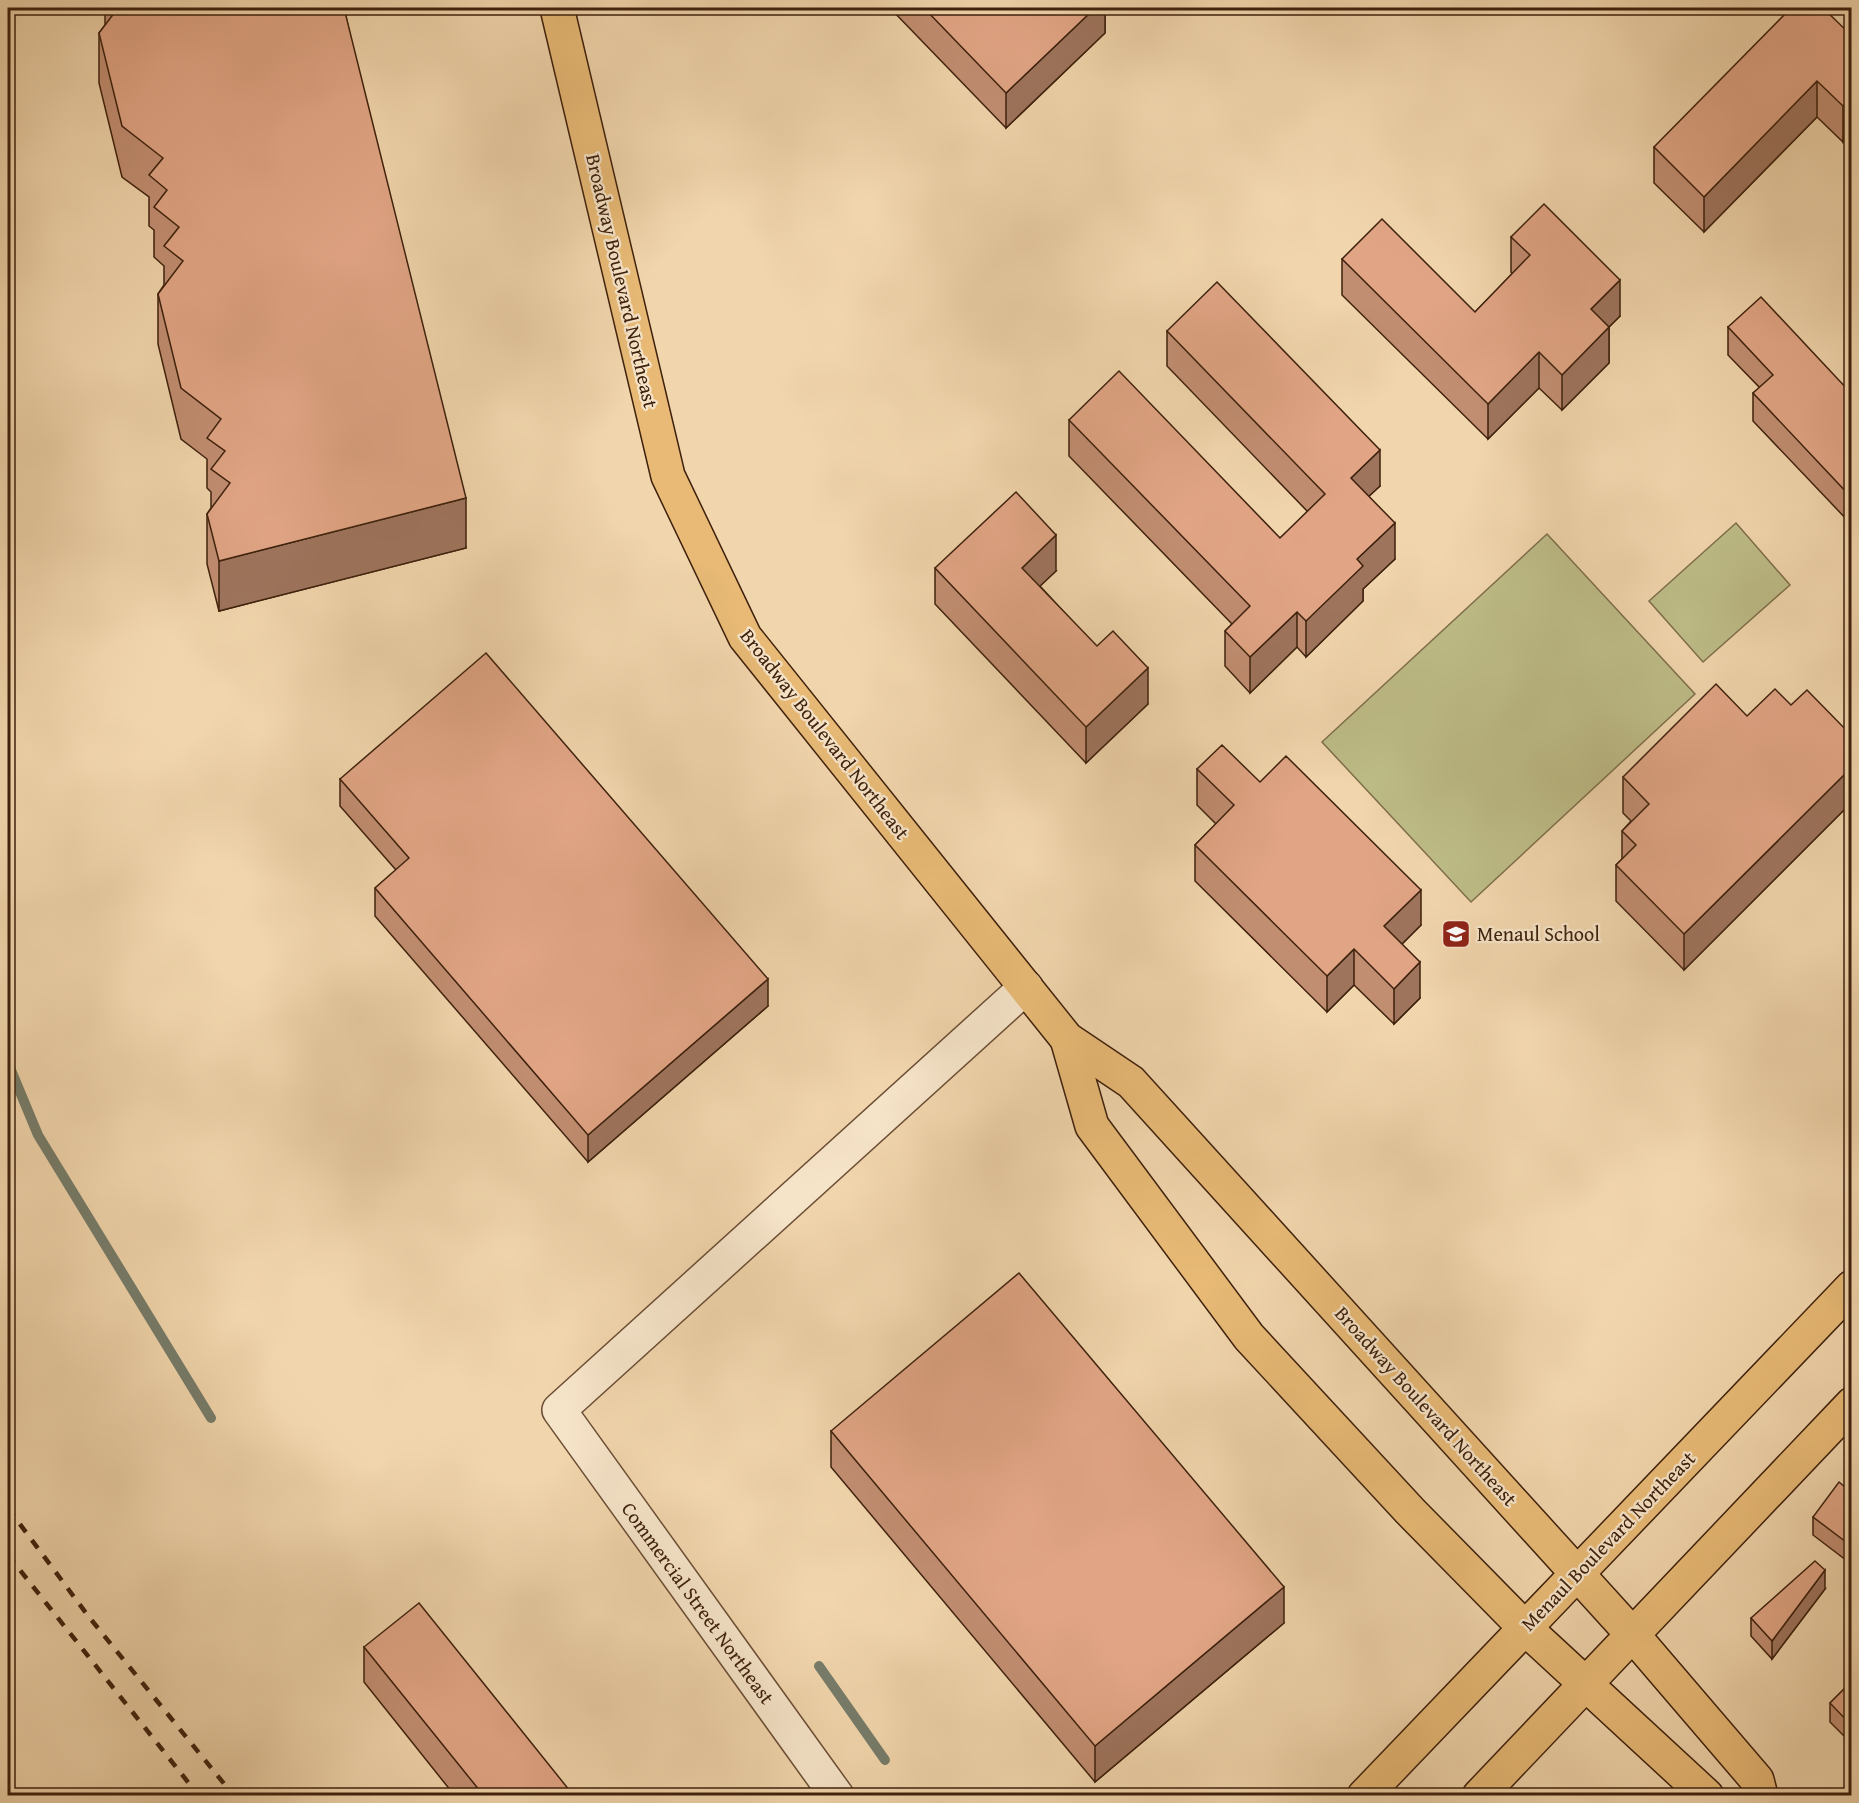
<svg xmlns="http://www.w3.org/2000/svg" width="1859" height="1803" font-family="'Gentium Book Plus',serif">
<rect width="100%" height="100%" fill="#f1d5ac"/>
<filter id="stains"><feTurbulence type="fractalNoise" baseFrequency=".00333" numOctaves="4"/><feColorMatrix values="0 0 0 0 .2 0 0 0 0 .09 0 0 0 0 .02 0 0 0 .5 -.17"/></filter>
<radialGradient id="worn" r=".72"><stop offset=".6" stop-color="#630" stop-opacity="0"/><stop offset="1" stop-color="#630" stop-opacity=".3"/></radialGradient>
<!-- green -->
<g fill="#bdbc87" stroke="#7e6e4a" stroke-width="1.5">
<path d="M 1736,523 L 1790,585 L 1703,662 L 1649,601 Z"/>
<path d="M 1547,534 L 1695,694 L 1471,902 L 1322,742 Z"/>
</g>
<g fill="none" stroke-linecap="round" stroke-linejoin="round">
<!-- stream -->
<g stroke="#767c6a" stroke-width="10">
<path d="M 8,1063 L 38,1135 L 211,1418"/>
<path d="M 819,1666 L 885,1760"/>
</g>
<!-- minor casing -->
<g stroke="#6b4e35" stroke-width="36">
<path id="minor" d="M 837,1796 L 559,1410 L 1026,987"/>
</g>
<!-- major casing -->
<g stroke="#3e210d" stroke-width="36">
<g id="major">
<path d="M 557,8 L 668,476 L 745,637 L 1067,1039 L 1131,1082 L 1632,1634 L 1757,1780 L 1761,1796"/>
<path d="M 1067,1039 L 1092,1126 L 1249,1337 L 1410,1511 L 1524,1627 L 1707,1796"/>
<path d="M 1364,1796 L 1852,1287"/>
<path d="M 1479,1796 L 1852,1404"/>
</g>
</g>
<!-- minor -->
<use href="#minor" stroke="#f6e4c9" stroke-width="33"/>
<!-- major -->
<use href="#major" stroke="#e8ba76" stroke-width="33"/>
<!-- rail -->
<g stroke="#3e210d" stroke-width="4.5" stroke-dasharray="10 10" stroke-linecap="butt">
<path d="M 8,1508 L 89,1617 L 234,1796"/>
<path d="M 8,1555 L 199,1796"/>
</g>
</g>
<!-- wall -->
<g fill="#c28e72" stroke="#3e210d" stroke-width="1.5">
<path d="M 105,8 L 344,8 L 466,548 L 219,611 L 207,564 L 207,514 L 211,508 L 211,492 L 207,488 L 207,459 L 181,439 L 158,344 L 158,294 L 164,285 L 164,266 L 154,257 L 154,230 L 149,226 L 149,197 L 122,177 L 99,83 L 99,33 L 105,25 Z"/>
<path d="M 890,8 L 1105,8 L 1105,33 L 1006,128 Z"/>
<path d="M 1851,35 L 1843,142 L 1817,117 L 1704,232 L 1654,183 L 1654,147 Z"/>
<path d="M 1511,237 L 1620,316 L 1609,327 L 1609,363 L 1562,410 L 1539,388 L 1488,439 L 1342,295 L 1342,259 L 1475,312 L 1512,274 L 1511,272 Z"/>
<path d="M 1728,327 L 1849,391 L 1851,389 L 1851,524 L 1753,421 L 1753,393 L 1760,388 L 1728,355 Z"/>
<path d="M 1167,331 L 1380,486 L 1369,496 L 1395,559 L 1363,589 L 1363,601 L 1306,657 L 1297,647 L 1250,693 L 1225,666 L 1225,631 L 1232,624 L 1069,456 L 1069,420 L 1280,538 L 1308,512 L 1167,366 Z"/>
<path d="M 935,568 L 1056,571 L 1040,586 L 1148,704 L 1086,763 L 935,604 Z"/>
<path d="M 1791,705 L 1851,735 L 1851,803 L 1684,970 L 1616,901 L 1616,865 L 1622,859 L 1622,831 L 1631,821 L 1623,813 L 1623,777 L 1747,716 Z"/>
<path d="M 1197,769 L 1260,782 L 1421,925 L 1402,944 L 1420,998 L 1394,1024 L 1354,985 L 1327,1012 L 1195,881 L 1195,845 L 1216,824 L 1197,805 Z"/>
<path d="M 340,779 L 768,1006 L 588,1162 L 375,916 L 375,888 L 396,870 L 340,806 Z"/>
<path d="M 831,1431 L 1284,1623 L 1095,1782 L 831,1467 Z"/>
<path d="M 1851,1492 L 1846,1560 L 1813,1535 L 1813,1517 Z"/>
<path d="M 1825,1589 L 1772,1659 L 1751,1636 L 1751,1618 Z"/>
<path d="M 364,1647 L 574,1796 L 455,1796 L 364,1682 Z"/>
<path d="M 1851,1682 L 1851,1743 L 1830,1722 L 1830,1703 Z"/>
</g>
<!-- shaded-wall -->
<g fill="#9e745d" stroke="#3e210d" stroke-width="1.5">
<path d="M 1095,8 L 1105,8 L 1105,33 L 1006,128 L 1006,93 Z"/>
<path d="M 1817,81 L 1817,117 L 1704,232 L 1704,197 Z"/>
<path d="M 1851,97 L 1851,133 L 1843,142 L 1843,106 Z"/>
<path d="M 1620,280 L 1620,316 L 1591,345 L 1591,309 Z"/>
<path d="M 1609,327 L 1609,363 L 1562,410 L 1562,375 Z"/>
<path d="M 1539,352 L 1539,388 L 1488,439 L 1488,404 Z"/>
<path d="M 1380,450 L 1380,486 L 1351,513 L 1351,478 Z"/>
<path d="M 466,498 L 466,548 L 219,611 L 219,561 Z"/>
<path d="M 1395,523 L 1395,559 L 1363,589 L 1363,601 L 1306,657 L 1306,621 L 1357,559 Z"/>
<path d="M 1056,535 L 1056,571 L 1022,603 L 1022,568 Z"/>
<path d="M 1297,612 L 1297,647 L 1250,693 L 1250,657 Z"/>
<path d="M 1148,668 L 1148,704 L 1086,763 L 1086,727 Z"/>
<path d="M 1851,768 L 1851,803 L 1684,970 L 1684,934 Z"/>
<path d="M 1421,890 L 1421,925 L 1384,962 L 1384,926 Z"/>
<path d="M 1354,949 L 1354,985 L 1327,1012 L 1327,976 Z"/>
<path d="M 1420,962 L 1420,998 L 1394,1024 L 1394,989 Z"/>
<path d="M 768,979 L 768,1006 L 588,1162 L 588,1135 Z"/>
<path d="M 1851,1535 L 1851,1553 L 1846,1560 L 1846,1542 Z"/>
<path d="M 1825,1570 L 1825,1589 L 1772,1659 L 1772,1641 Z"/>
<path d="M 1284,1587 L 1284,1623 L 1095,1782 L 1095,1746 Z"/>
</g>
<!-- building -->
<g fill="#e1a585" stroke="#3e210d" stroke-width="1.5">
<path d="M 118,8 L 344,8 L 466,498 L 219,561 L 207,514 L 230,483 L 211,469 L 225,451 L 207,438 L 221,419 L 181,388 L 158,294 L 183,261 L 164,246 L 179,227 L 154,207 L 167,190 L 149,175 L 163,158 L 122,126 L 99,33 Z"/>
<path d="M 924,8 L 1095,8 L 1006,93 Z"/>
<path d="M 1791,8 L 1823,8 L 1851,35 L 1851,97 L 1843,106 L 1817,81 L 1704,197 L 1654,147 Z"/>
<path d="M 1544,204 L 1620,280 L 1591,309 L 1609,327 L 1562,375 L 1539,352 L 1488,404 L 1342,259 L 1382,219 L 1475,312 L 1530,255 L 1511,237 Z"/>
<path d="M 1217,282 L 1380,450 L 1351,478 L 1395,523 L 1357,559 L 1363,566 L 1306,621 L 1297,612 L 1250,657 L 1225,631 L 1250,606 L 1069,420 L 1119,371 L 1280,538 L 1325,494 L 1167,331 Z"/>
<path d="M 1761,297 L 1849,391 L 1851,389 L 1851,497 L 1753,393 L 1773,375 L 1728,327 Z"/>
<path d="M 1016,492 L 1056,535 L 1022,568 L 1097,646 L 1113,631 L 1148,668 L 1086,727 L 935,568 Z"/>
<path d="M 486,653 L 768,979 L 588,1135 L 375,888 L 409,858 L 340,779 Z"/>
<path d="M 1716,684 L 1747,716 L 1775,689 L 1791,705 L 1807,690 L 1851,735 L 1851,768 L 1684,934 L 1616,865 L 1636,845 L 1622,831 L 1649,804 L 1623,777 Z"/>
<path d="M 1222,745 L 1260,782 L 1286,756 L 1421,890 L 1384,926 L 1420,962 L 1394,989 L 1354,949 L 1327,976 L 1195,845 L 1234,805 L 1197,769 Z"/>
<path d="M 1019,1273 L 1284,1587 L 1095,1746 L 831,1431 Z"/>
<path d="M 1839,1482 L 1851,1492 L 1851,1535 L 1846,1542 L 1813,1517 Z"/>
<path d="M 1815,1561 L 1825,1570 L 1772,1641 L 1751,1618 Z"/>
<path d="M 419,1603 L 574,1796 L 484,1796 L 364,1647 Z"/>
<path d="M 1851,1682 L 1851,1725 L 1830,1703 Z"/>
</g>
<!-- icons -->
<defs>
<g id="school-square" transform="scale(1.5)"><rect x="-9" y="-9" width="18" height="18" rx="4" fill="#8f2418" stroke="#f6e4c9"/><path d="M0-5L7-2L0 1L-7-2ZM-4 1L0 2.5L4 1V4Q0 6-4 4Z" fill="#fff"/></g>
</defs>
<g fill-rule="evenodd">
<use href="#school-square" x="1456" y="934"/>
</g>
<g text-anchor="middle" stroke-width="4.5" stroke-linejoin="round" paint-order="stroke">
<!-- street labels -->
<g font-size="20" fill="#3e210d" stroke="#f6e4c9">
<text transform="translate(622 281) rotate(77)" y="7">Broadway Boulevard Northeast</text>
<text transform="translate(825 734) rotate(52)" y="7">Broadway Boulevard Northeast</text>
<text transform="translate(1426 1406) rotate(48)" y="7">Broadway Boulevard Northeast</text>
<text transform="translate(1608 1541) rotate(-46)" y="7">Menaul Boulevard Northeast</text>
<text transform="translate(698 1603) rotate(54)" y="7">Commercial Street Northeast</text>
</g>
<!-- poi labels -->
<g font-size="20" fill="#3e210d" stroke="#f6e4c9" text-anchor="start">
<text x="1477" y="941">Menaul School</text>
</g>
</g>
<!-- margin -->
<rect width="1859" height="1803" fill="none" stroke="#f1d5ac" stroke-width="30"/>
<rect x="9" y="9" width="1841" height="1785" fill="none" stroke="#3e210d" stroke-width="3"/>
<rect x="15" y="15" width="1829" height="1773" fill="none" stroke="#3e210d" stroke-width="1.5"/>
<rect width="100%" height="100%" filter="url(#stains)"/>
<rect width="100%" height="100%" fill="url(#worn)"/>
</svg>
